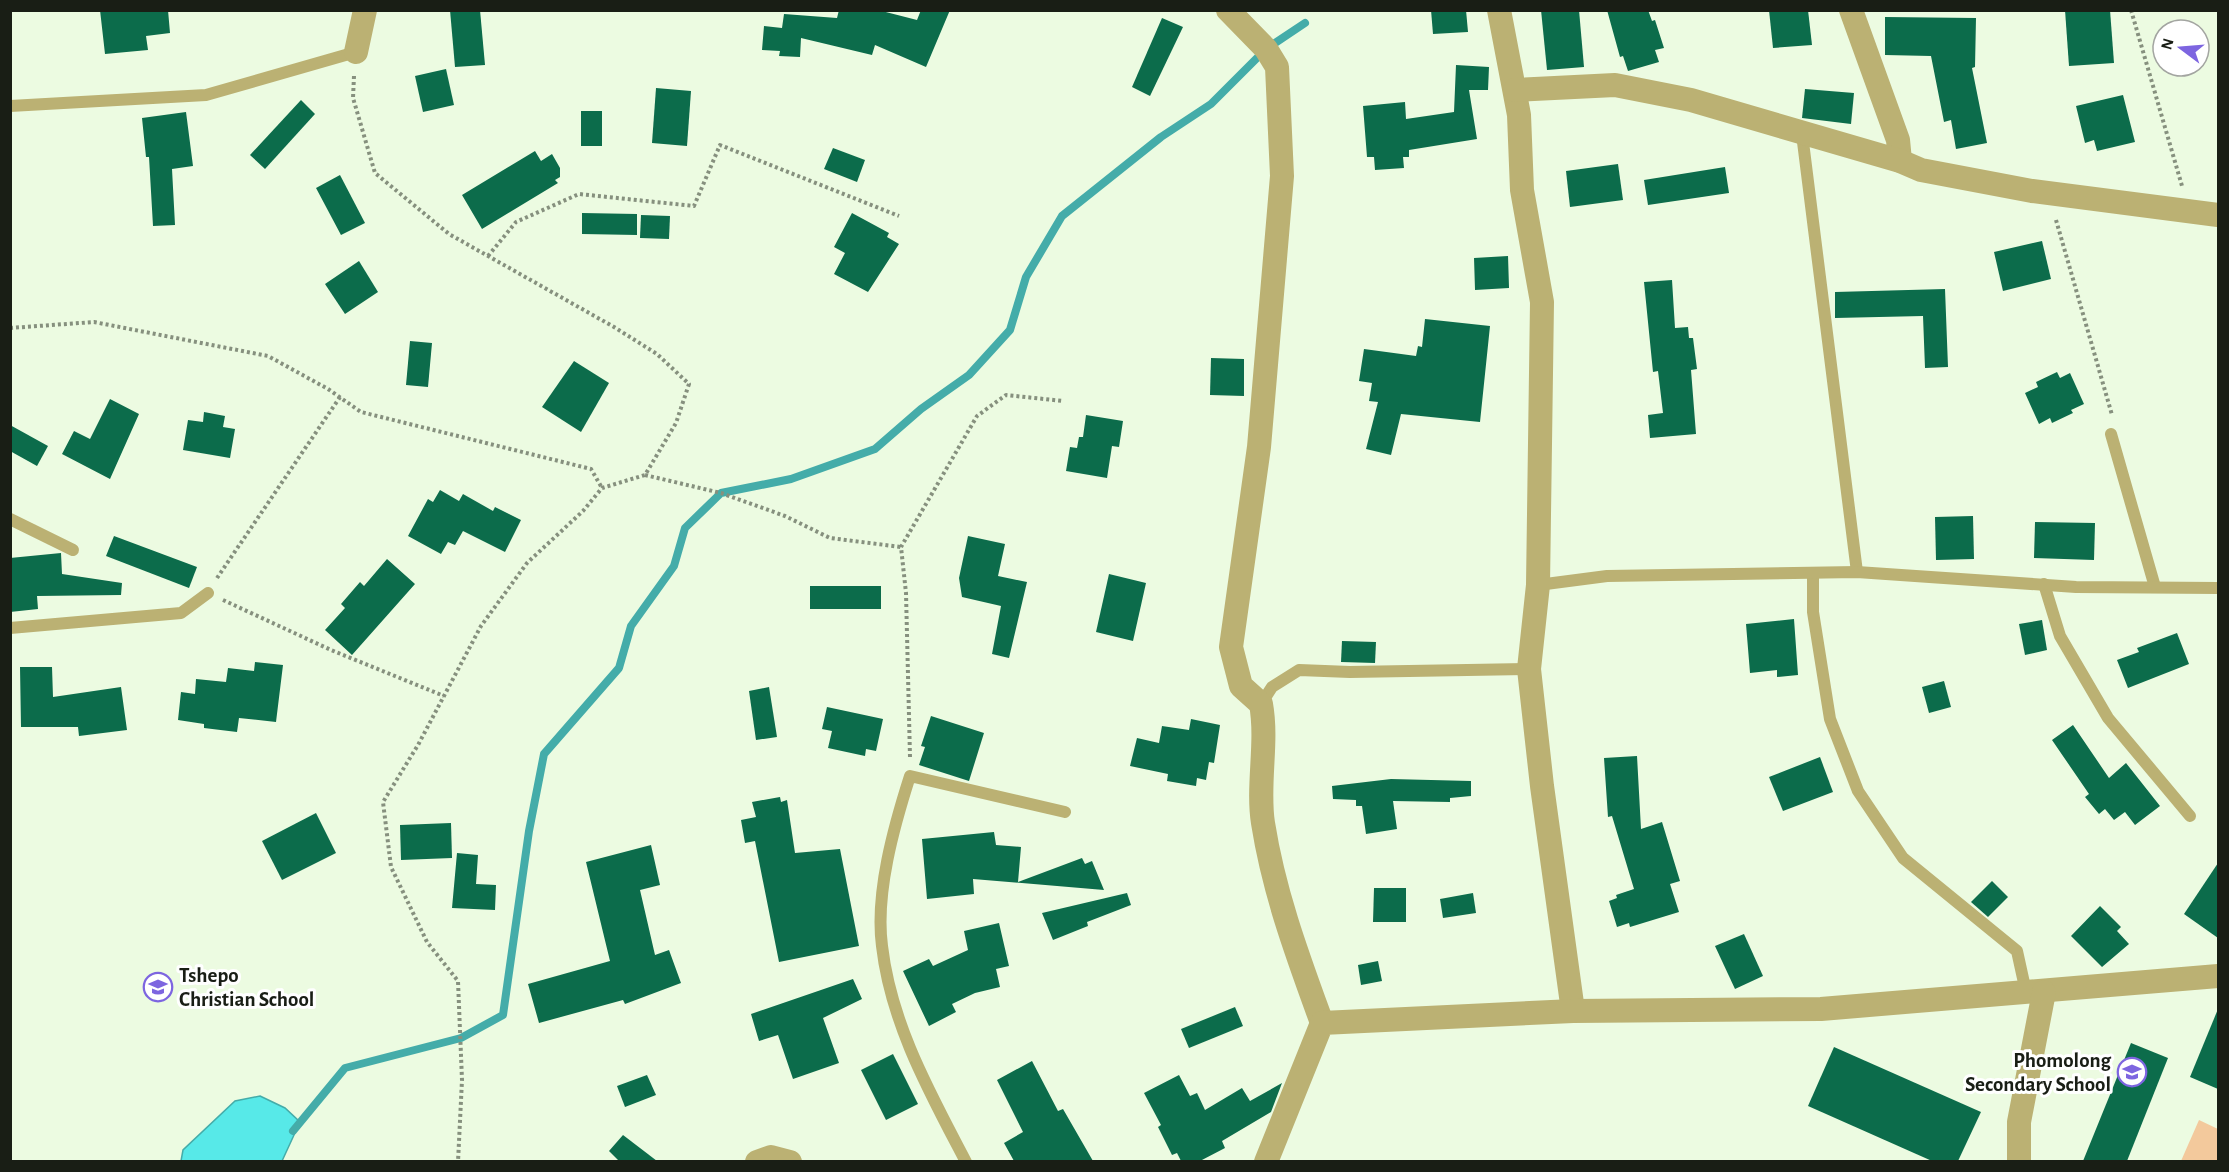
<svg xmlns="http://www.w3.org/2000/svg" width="2229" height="1172" font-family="'Alegreya Sans',sans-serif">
<rect width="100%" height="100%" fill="#ecfbe1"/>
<!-- green -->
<path fill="#f3c99c" d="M 2199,1120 L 2218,1129 L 2218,1161 L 2181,1161 Z"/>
<!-- water -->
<path fill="#57e9e8" stroke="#44aca9" stroke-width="1.5" d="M 260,1096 L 285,1108 L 300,1122 L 282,1161 L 181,1161 L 183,1150 L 235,1101 Z"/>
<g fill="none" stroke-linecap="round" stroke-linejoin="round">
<!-- stream -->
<path stroke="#44aca9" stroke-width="8" d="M 293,1131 L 345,1068 L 461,1038 L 503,1015 L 529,831 L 544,754 L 619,668 L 631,626 L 674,566 L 685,528 L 721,493 L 791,479 L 875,449 L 921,409 L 969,375 L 1010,330 L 1026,277 L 1062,216 L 1161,137 L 1211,104 L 1266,49 L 1305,23"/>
</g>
<!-- building -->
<g fill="#0c6c4b">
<path d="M 100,10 L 168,10 L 170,33 L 146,36 L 148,50 L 105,54 Z"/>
<path d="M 450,10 L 480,10 L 485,65 L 455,67 Z"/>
<path d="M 839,10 L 878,10 L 917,20 L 921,10 L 950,10 L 926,67 L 875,45 L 872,55 L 801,38 L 800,57 L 779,56 L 780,51 L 762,50 L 764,26 L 782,28 L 784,14 L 837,18 Z"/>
<path d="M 1431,10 L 1466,10 L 1468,32 L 1433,34 Z"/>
<path d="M 1541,10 L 1579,10 L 1584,67 L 1547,70 Z"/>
<path d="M 1607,10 L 1648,10 L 1652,21 L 1655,20 L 1664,48 L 1655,50 L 1659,62 L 1628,71 L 1623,56 L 1620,57 Z"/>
<path d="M 1769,10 L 1808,10 L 1812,45 L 1773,48 Z"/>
<path d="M 2065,10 L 2110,10 L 2114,63 L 2069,66 Z"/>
<path d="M 1885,17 L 1976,18 L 1975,67 L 1972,68 L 1987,143 L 1956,149 L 1951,120 L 1944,122 L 1931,56 L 1885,55 Z"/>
<path d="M 1162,18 L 1183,27 L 1150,96 L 1132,87 Z"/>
<path d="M 1456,65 L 1489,67 L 1488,90 L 1469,90 L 1477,139 L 1409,150 L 1409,157 L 1403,157 L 1404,168 L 1375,170 L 1374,157 L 1367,157 L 1363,106 L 1405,102 L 1406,119 L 1454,112 Z"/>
<path d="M 446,69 L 454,105 L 423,112 L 415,76 Z"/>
<path d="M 656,88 L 691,91 L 687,146 L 652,143 Z"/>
<path d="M 1805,89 L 1854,93 L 1851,124 L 1802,118 Z"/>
<path d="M 2123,95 L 2135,142 L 2097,151 L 2094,140 L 2085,143 L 2076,106 Z"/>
<path d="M 301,100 L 315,114 L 265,169 L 250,155 Z"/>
<rect x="581" y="111" width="21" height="35"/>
<path d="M 186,112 L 193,166 L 172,169 L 175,225 L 153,226 L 149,157 L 146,157 L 142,118 Z"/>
<path d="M 833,148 L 865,160 L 857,182 L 824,169 Z"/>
<path d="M 535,151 L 541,161 L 552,154 L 560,168 L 560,177 L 555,180 L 558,183 L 482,229 L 462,195 Z"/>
<path d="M 1618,164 L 1623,200 L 1570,207 L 1566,171 Z"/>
<path d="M 1725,167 L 1729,193 L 1648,205 L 1644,180 Z"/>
<path d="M 340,175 L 365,223 L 341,235 L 316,188 Z"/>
<path d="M 582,213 L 637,214 L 637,235 L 582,234 Z"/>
<path d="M 852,213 L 889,233 L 887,237 L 899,244 L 868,292 L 834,274 L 845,253 L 834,247 Z"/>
<path d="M 641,215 L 670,216 L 669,239 L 640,238 Z"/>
<path d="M 2042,241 L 2051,279 L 2003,291 L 1994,252 Z"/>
<path d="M 1508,256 L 1509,288 L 1475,290 L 1474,258 Z"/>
<path d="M 359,261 L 378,292 L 345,314 L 325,284 Z"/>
<path d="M 1672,280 L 1675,328 L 1688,327 L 1689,338 L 1693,338 L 1697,369 L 1691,370 L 1696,434 L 1650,438 L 1648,415 L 1663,413 L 1658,371 L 1653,372 L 1644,282 Z"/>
<path d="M 1945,289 L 1948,367 L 1925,368 L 1923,316 L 1835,318 L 1835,292 Z"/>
<path d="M 1425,319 L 1490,326 L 1480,422 L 1401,414 L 1391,455 L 1366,449 L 1378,402 L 1369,401 L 1372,383 L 1359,381 L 1364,349 L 1416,356 L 1418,346 L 1422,347 Z"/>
<path d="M 410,341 L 432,343 L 428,387 L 406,385 Z"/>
<path d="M 1211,358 L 1244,359 L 1244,396 L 1210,395 Z"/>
<path d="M 574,361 L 609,383 L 581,432 L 542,407 Z"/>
<path d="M 2057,372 L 2060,378 L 2070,373 L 2084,404 L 2071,410 L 2073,413 L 2052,423 L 2050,418 L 2039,424 L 2025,393 L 2038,387 L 2036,382 Z"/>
<path d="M 110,399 L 139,414 L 110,479 L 62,454 L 74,431 L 90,439 Z"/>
<path d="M 204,412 L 225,416 L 223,427 L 235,429 L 230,458 L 183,450 L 188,420 L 203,422 Z"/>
<path d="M 1086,415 L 1123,421 L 1119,447 L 1112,446 L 1107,478 L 1066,471 L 1070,447 L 1077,448 L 1079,437 L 1083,437 Z"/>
<path d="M 10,425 L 48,446 L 37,466 L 10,451 Z"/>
<path d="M 440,490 L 459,501 L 463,494 L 493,511 L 495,507 L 521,520 L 505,552 L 463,531 L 455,545 L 448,542 L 441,554 L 408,536 L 428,499 L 433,502 Z"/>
<path d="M 1973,516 L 1974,559 L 1936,560 L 1935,517 Z"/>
<path d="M 2035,522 L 2095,523 L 2094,560 L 2034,558 Z"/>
<path d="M 114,536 L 197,567 L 189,588 L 106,556 Z"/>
<path d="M 968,536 L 1005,544 L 998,576 L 1027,582 L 1009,658 L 992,654 L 1001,606 L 962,597 L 959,578 Z"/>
<path d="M 61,553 L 62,574 L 122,583 L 121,595 L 37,596 L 38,609 L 10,612 L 10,558 Z"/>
<path d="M 387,559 L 415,584 L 352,655 L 325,630 L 345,608 L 341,604 L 360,582 L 364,586 Z"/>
<path d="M 1109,574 L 1146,583 L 1133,641 L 1096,632 Z"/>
<rect x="810" y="586" width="71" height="23"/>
<path d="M 1794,619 L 1798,675 L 1777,677 L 1777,670 L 1750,673 L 1746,624 Z"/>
<path d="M 2042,620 L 2047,650 L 2025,655 L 2019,624 Z"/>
<path d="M 2177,633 L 2189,664 L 2128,688 L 2117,660 L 2139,652 L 2137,648 Z"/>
<path d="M 1342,641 L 1376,642 L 1375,663 L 1341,662 Z"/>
<path d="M 255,662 L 283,665 L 276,722 L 239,718 L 237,732 L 204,728 L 204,724 L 178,720 L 181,692 L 195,694 L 196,679 L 226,682 L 228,668 L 254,671 Z"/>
<path d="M 20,667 L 52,667 L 53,697 L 121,687 L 127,730 L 79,736 L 78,727 L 21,727 Z"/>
<path d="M 1944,681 L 1951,707 L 1929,713 L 1922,687 Z"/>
<path d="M 769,687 L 777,737 L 756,740 L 749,691 Z"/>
<path d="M 827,707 L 883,719 L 876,751 L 866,749 L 865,756 L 828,748 L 832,731 L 822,729 Z"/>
<path d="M 931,716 L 984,733 L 969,781 L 919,765 L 925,747 L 921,746 Z"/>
<path d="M 1191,719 L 1220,725 L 1214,763 L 1209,762 L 1206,780 L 1197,778 L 1196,786 L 1167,781 L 1168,774 L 1130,766 L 1137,738 L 1159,743 L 1162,726 L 1189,730 Z"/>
<path d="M 2073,725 L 2109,778 L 2126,763 L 2160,806 L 2135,825 L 2125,812 L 2114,820 L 2105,809 L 2099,814 L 2085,797 L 2089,794 L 2052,740 Z"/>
<path d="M 1637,756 L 1641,829 L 1662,822 L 1680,881 L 1670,884 L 1679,912 L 1630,927 L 1629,923 L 1617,927 L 1609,901 L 1617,898 L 1616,895 L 1634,889 L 1612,816 L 1608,817 L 1604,758 Z"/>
<path d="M 1820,757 L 1833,792 L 1783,811 L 1769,777 Z"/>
<path d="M 1391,779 L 1471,781 L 1471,796 L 1450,798 L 1450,802 L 1393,801 L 1397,829 L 1366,834 L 1362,806 L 1356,806 L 1356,800 L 1333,799 L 1332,786 Z"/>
<path d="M 780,797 L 781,802 L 787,800 L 795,853 L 840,849 L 859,946 L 779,962 L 755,841 L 745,843 L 741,820 L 756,817 L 752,802 Z"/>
<path d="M 316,813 L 336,853 L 282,880 L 262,841 Z"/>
<path d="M 451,823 L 452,858 L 401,860 L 400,825 Z"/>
<path d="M 994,832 L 996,845 L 1021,847 L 1018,882 L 1082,858 L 1085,864 L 1092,861 L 1104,890 L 973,879 L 974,894 L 927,899 L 922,839 Z"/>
<path d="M 651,845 L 660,885 L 640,890 L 655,955 L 669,950 L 681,983 L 625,1004 L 623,1000 L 539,1023 L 528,984 L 610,961 L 586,862 Z"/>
<path d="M 457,853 L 478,855 L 476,884 L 496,885 L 495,910 L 452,908 Z"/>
<path d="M 2218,863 L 2218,938 L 2184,914 Z"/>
<path d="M 1992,881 L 2008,897 L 1988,917 L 1971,902 Z"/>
<path d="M 1374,888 L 1406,888 L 1406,922 L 1373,922 Z"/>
<path d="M 1127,893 L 1131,905 L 1087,922 L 1088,926 L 1053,940 L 1042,913 Z"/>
<path d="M 1473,893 L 1476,913 L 1443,918 L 1440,899 Z"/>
<path d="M 2100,906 L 2121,927 L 2117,931 L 2129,944 L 2102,967 L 2071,936 Z"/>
<path d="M 999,923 L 1009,966 L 996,969 L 1000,987 L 975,993 L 952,1004 L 956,1012 L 929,1026 L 903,971 L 929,959 L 933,966 L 968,950 L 964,931 Z"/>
<path d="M 1744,934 L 1763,976 L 1735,989 L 1715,946 Z"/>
<path d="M 1378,961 L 1382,981 L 1361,985 L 1358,965 Z"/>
<path d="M 853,979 L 862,999 L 823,1018 L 839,1063 L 793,1079 L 778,1035 L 759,1041 L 751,1014 Z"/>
<path d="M 1235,1007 L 1243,1026 L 1189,1048 L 1181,1029 Z"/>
<path d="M 2218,1009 L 2218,1089 L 2190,1077 Z"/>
<path d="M 2131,1043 L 2168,1058 L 2127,1161 L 2083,1161 Z"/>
<path d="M 1834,1047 L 1981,1112 L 1958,1161 L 1932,1161 L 1808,1106 Z"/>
<path d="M 893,1054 L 918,1104 L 886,1120 L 861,1070 Z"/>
<path d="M 1032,1061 L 1058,1111 L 1063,1109 L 1093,1161 L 1014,1161 L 1004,1143 L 1023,1132 L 997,1080 Z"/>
<path d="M 647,1075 L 656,1095 L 625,1107 L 617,1086 Z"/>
<path d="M 1179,1075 L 1190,1096 L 1197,1093 L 1205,1110 L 1242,1088 L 1250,1101 L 1282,1083 L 1271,1112 L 1222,1141 L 1225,1148 L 1200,1161 L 1181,1161 L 1177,1153 L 1172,1155 L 1158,1127 L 1161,1125 L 1144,1093 Z"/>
<path d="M 623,1135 L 657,1161 L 619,1161 L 609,1151 Z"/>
</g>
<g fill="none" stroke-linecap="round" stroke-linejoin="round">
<!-- path -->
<g stroke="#86907e" stroke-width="4" stroke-dasharray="3 3" stroke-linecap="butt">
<path d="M 2131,10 L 2182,186"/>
<path d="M 354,76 L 353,98 L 375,173 L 449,234 L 614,327 L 657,354 L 689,384 L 676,423 L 645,475 L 602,488 L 583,511 L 527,563 L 481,626 L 418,745 L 383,802 L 391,867 L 427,942 L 458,981 L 462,1080 L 458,1162"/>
<path d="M 2056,220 L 2112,415"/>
<path d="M 488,256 L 516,222 L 579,194 L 694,206 L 720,145 L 899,216"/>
<path d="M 10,328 L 94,322 L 268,356 L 328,389 L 361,412 L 591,469 L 602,488"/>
<path d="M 645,475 L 721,493 L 785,516 L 830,538 L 901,547"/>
<path d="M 217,578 L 340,397"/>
<path d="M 223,600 L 331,650 L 444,696"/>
<path d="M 910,757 L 906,593 L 901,547 L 977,416 L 1006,395 L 1063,401"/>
</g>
<!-- service -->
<g stroke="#bbb173" stroke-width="12">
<path d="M 10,106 L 206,95 L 356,52"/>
<path d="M 1802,134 L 1857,572"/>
<path d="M 2111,434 L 2155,587"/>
<path d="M 10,519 L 73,550"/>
<path d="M 1813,574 L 1813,612 L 1830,719 L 1858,791 L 1903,858 L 2017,951 L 2026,992"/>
<path d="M 2044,584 L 2060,636 L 2108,718 L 2190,816"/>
<path d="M 1538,585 L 1607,576 L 1857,572 L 2076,587 L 2218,588"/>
<path d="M 10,628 L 181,613 L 208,593"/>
<path d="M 1261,704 L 1272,687 L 1299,670 L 1350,672 L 1529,669"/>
<path d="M 966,1162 C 930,1093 891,1024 882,946 C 875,893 894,826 910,776 L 1065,812"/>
</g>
<!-- minor -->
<g stroke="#bbb173" stroke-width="24">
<path d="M 1228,10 L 1266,49 L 1277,67 L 1282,176 L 1259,447 L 1231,647 L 1241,686 L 1261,704 C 1268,743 1257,785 1263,823 C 1274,893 1298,957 1322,1023"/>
<path d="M 1499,10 L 1519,115 L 1522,190 L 1542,302 L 1538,585 L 1529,669 L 1542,786 L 1573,1011"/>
<path d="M 1851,10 L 1898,140 L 1900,161"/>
<path d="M 356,52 L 365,10"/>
<path d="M 1515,90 L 1615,85 L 1691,100 L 1900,161 L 1921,170 L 2032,191 L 2218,215"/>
<path d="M 757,1162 L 771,1157 L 790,1162"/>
<path d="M 1266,1162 L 1322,1023 L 1573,1011 L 1821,1009 L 2218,976"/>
<path d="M 2019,1162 L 2019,1122 L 2044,992"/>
</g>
</g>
<!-- icons -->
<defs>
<g id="school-ring" transform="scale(1.5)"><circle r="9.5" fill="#fff" stroke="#7d65e0" stroke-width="1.5"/><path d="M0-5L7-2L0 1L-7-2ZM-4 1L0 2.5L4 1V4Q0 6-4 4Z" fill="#7d65e0"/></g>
</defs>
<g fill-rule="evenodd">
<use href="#school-ring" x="158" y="987"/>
<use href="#school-ring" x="2132" y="1072"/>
</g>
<g text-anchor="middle" stroke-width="6" stroke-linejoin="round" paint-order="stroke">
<!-- poi labels -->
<g font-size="21" font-weight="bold" fill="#191e15" stroke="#fff" text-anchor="start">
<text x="179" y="982">Tshepo<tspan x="179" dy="24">Christian School</tspan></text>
<text x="2111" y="1067" text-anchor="end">Phomolong<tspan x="2111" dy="24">Secondary School</tspan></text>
</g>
</g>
<!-- border -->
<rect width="2229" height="1172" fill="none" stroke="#191e15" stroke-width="24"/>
<!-- north arrow -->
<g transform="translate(2181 48) rotate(286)"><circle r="28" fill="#ffffff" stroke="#a3a5a1" stroke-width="1.5"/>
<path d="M0-4.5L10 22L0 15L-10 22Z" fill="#7d65e0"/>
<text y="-9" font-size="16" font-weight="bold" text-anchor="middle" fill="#191e15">N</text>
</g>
</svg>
